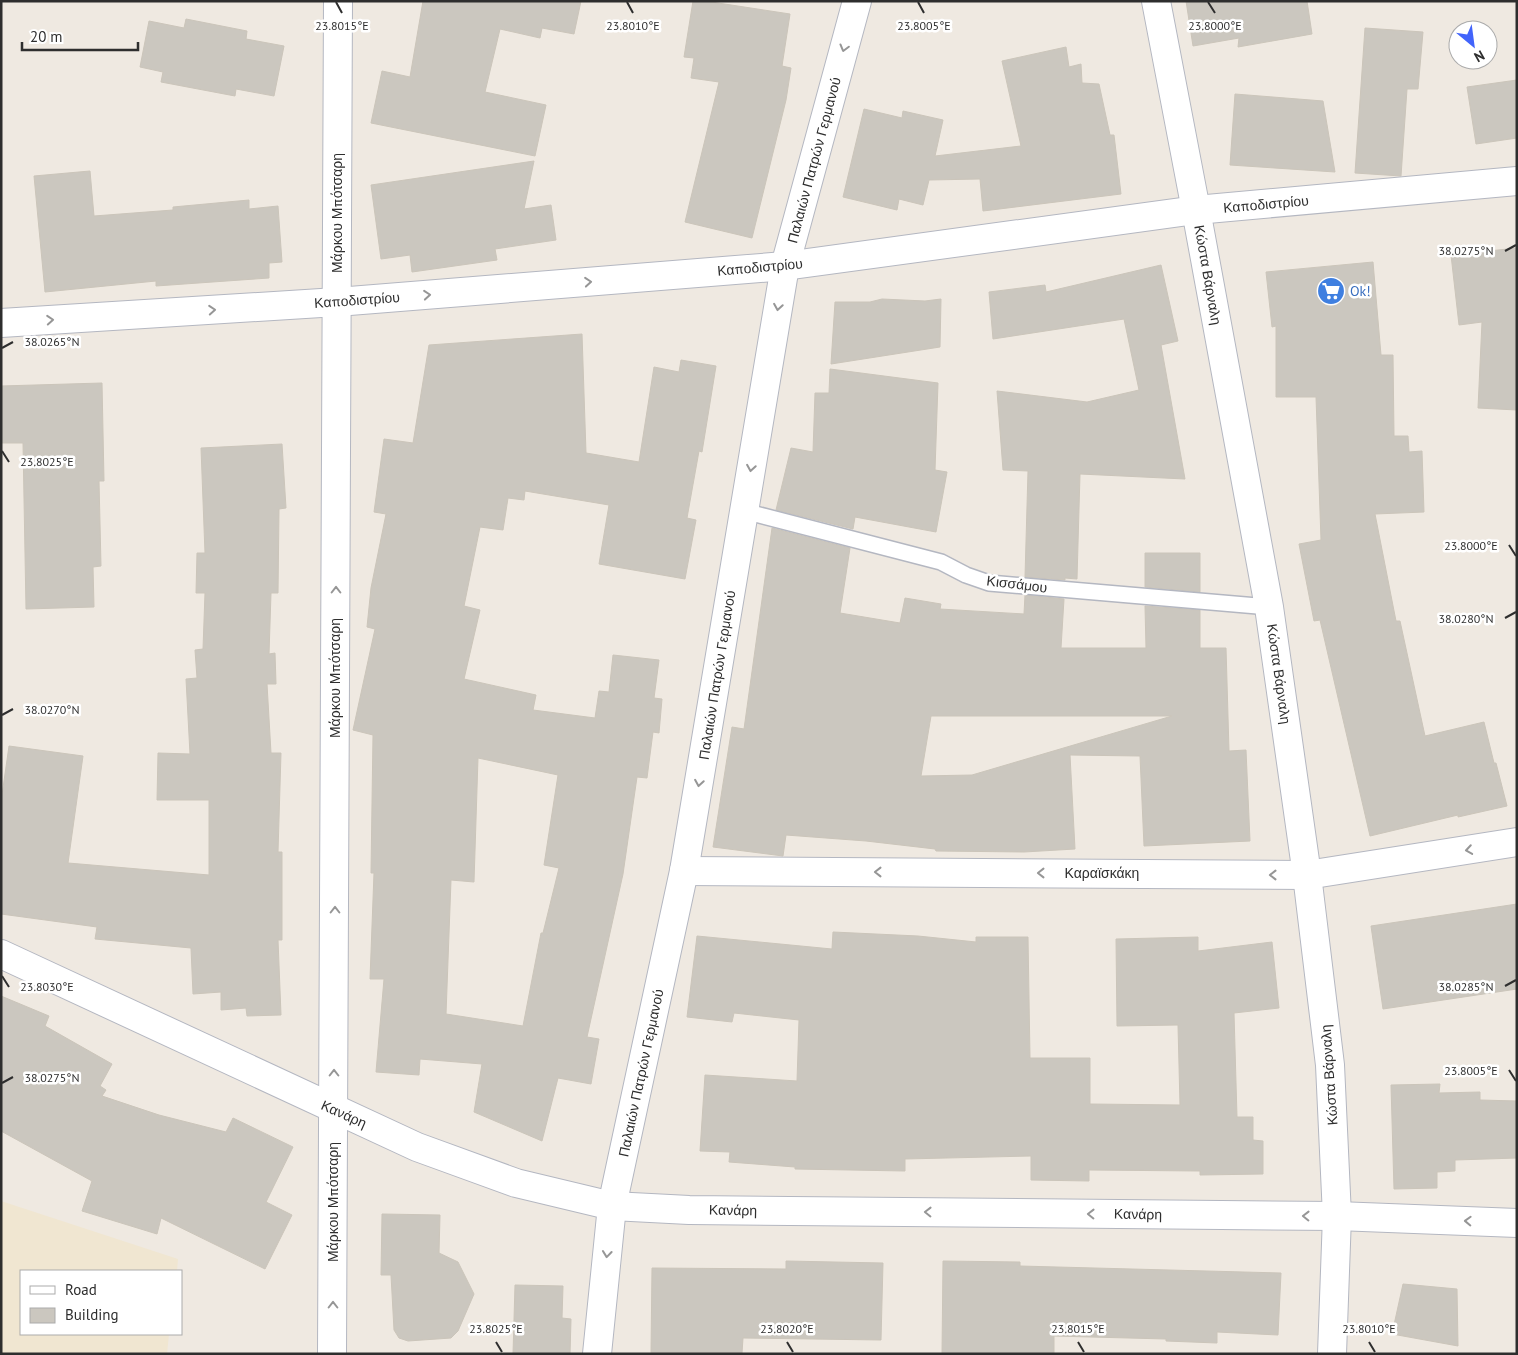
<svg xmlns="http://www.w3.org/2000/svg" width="1518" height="1355" font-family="'PT Sans',sans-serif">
<rect width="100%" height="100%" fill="#efe9e1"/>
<!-- education -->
<path fill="#f0e6d1" d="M 1,1201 L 178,1259 L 177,1271 L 21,1271 L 21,1334 L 169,1334 L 167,1354 L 1,1354 Z"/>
<!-- building -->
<g fill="#cbc7bf" stroke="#cbc5ba" fill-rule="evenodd">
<path d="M 423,1 L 581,1 L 574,34 L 542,28 L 540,38 L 500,29 L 485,92 L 546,105 L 535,156 L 371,123 L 382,71 L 410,77 Z"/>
<path d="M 693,1 L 705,1 L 790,14 L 782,66 L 791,68 L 786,100 L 752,238 L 685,222 L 719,82 L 691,78 L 694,58 L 684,57 Z"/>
<path d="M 1186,1 L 1307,1 L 1312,34 L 1238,47 L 1239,38 L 1193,46 Z"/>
<path d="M 186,19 L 247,31 L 246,39 L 284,46 L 274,96 L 236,89 L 235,96 L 161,82 L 163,72 L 140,67 L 149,21 L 184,28 Z"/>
<path d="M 1365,28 L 1423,32 L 1418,89 L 1407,89 L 1401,176 L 1355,173 Z"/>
<path d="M 1066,47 L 1069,67 L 1081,64 L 1082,83 L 1099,84 L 1110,135 L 1114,135 L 1121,194 L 983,211 L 980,179 L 929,180 L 923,205 L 899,199 L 897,210 L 843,197 L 864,109 L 902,118 L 903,111 L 943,120 L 935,156 L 1021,146 L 1002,61 Z"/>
<path d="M 1517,80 L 1517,138 L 1476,144 L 1467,87 Z"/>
<path d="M 1235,94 L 1323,101 L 1335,172 L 1230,165 Z"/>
<path d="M 534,161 L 524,209 L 551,205 L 556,240 L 495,249 L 497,260 L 412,272 L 410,255 L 381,259 L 371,185 Z"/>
<path d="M 90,171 L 94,216 L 173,210 L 173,207 L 249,200 L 249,209 L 278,206 L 282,262 L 269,263 L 269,278 L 156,286 L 156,281 L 45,292 L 34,176 Z"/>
<path d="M 1517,248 L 1517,410 L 1478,408 L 1482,322 L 1459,325 L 1451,255 Z"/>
<path d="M 1373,262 L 1381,355 L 1393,355 L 1394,436 L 1408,436 L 1409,452 L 1422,451 L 1424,512 L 1375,514 L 1396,621 L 1400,621 L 1425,736 L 1484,722 L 1494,763 L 1496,763 L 1507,806 L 1458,817 L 1458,815 L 1370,836 L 1320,620 L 1314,621 L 1299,544 L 1321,540 L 1316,397 L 1276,397 L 1276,326 L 1272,327 L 1266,272 Z"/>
<path d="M 1161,265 L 1178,341 L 1161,345 L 1185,479 L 1080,474 L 1077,579 L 1065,578 L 1065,580 L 1025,577 L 1028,471 L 1003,470 L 997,391 L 1087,402 L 1139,390 L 1124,319 L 993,339 L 989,292 L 1045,285 L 1046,292 Z"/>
<path d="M 882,299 L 925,301 L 941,299 L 940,347 L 831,364 L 835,302 L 870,302 Z"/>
<path d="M 582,334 L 586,453 L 639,462 L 654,367 L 679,372 L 681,360 L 716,366 L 702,452 L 699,451 L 687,518 L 696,520 L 685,579 L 599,564 L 609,505 L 525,491 L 524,500 L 508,498 L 503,530 L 480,527 L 464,606 L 480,610 L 464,679 L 536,695 L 533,710 L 595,718 L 599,691 L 609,692 L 613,655 L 659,660 L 654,698 L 662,699 L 659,733 L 653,732 L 647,778 L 637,777 L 623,874 L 587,1037 L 599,1039 L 591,1084 L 558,1078 L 542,1141 L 474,1112 L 482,1064 L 420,1059 L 419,1075 L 376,1072 L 384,979 L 370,979 L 374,873 L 371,873 L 373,735 L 353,730 L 375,629 L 367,627 L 371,588 L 386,514 L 374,512 L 384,439 L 413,443 L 429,345 ZM 478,758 L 558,775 L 544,865 L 559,868 L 543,933 L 541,933 L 523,1026 L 446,1014 L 451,880 L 474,882 Z"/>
<path d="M 830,369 L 938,383 L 935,470 L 947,472 L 936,532 L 855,517 L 853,529 L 776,510 L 791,448 L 813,452 L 815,393 L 829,393 Z"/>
<path d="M 102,383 L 104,481 L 99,481 L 101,566 L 93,567 L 94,607 L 26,609 L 23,443 L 1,443 L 1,386 Z"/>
<path d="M 282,444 L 286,508 L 279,509 L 278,593 L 271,593 L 269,654 L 275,653 L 276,684 L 267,684 L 271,753 L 281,753 L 278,852 L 282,852 L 282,940 L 278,940 L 281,1015 L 247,1016 L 246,1008 L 221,1010 L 221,992 L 193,994 L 191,948 L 95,939 L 97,927 L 1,914 L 1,802 L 9,746 L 83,756 L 68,863 L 209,875 L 209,800 L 157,800 L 158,753 L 190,754 L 186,679 L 197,678 L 195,650 L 203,649 L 205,593 L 196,593 L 197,553 L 205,553 L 201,448 Z"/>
<path d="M 772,528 L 850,548 L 840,613 L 900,623 L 905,598 L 941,604 L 940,609 L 1024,614 L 1025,595 L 1064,599 L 1061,648 L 1146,648 L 1145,606 L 1200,610 L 1200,648 L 1226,648 L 1229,751 L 1246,750 L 1250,841 L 1144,846 L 1140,756 L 1070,755 L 1075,849 L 1024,852 L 936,851 L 935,849 L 866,841 L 786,835 L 783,856 L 713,847 L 732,727 L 744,729 ZM 931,716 L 1172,716 L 972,775 L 921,776 Z"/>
<path d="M 1145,553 L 1200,553 L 1200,592 L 1145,587 Z"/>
<path d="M 1517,904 L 1517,989 L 1383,1009 L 1371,926 Z"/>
<path d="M 833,932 L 918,936 L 976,942 L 976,937 L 1028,937 L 1030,1058 L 1090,1058 L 1090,1104 L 1180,1105 L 1178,1025 L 1117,1026 L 1116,939 L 1198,937 L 1198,951 L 1272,942 L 1279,1008 L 1234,1013 L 1237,1117 L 1253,1117 L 1253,1140 L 1263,1141 L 1263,1174 L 1200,1175 L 1200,1171 L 1089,1170 L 1089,1181 L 1031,1180 L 1031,1156 L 905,1159 L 905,1171 L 795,1169 L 795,1167 L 729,1162 L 730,1152 L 700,1151 L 705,1075 L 797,1081 L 799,1020 L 734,1013 L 732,1022 L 687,1017 L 697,936 L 832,949 Z"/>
<path d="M 1,996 L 49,1016 L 45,1026 L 112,1064 L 100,1086 L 106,1090 L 102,1096 L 159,1115 L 226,1132 L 233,1118 L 293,1147 L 266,1202 L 292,1215 L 265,1269 L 161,1218 L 157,1234 L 82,1211 L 92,1181 L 1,1131 Z"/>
<path d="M 1440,1084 L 1439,1093 L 1480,1092 L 1480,1100 L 1517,1101 L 1517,1158 L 1455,1160 L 1455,1171 L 1437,1172 L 1437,1188 L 1394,1189 L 1391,1085 Z"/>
<path d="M 382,1214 L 440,1215 L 439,1253 L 458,1262 L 474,1294 L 458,1331 L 451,1338 L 408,1341 L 399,1338 L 394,1330 L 391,1275 L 381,1275 Z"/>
<path d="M 786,1261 L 883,1263 L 881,1340 L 743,1338 L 742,1353 L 651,1353 L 652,1268 L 786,1269 Z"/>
<path d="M 943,1261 L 1020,1262 L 1020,1266 L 1281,1273 L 1278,1335 L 1217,1332 L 1217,1343 L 1166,1341 L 1166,1339 L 1054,1336 L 1054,1354 L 942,1354 Z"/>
<path d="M 1403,1284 L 1457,1289 L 1458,1346 L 1392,1334 Z"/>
<path d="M 515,1285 L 563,1286 L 562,1318 L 571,1319 L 570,1354 L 513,1354 Z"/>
</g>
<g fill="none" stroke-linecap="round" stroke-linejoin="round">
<!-- service casing -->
<g stroke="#b4b7c1" stroke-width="18">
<path id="service" d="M 744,511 L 941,562 L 966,575 L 989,583 L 1269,607"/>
</g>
<!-- minor casing -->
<g stroke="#b4b7c1" stroke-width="30">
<g id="minor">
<path d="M 1,323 L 337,302 L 785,266 L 1196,210 L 1517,181"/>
<path d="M 684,871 L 1307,875 L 1517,842"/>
<path d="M 1,954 L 417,1147 L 516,1183 L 612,1206 L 689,1210 L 1337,1216 L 1517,1223"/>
<path d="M 332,1354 L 338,1"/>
<path d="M 597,1354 L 612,1206 L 684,871 L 785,266 L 857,1"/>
</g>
</g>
<!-- tertiary casing -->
<g stroke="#b4b7c1" stroke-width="30">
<path id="tertiary" d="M 1156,1 L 1196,210 L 1269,607 L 1307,875 L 1330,1065 L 1337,1216 L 1332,1354"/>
</g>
<!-- service -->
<use href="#service" stroke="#fff" stroke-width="15"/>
<!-- minor -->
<use href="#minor" stroke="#fff" stroke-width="28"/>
<!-- tertiary -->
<use href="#tertiary" stroke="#fff" stroke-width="28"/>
</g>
<!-- one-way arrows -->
<defs><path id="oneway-chevron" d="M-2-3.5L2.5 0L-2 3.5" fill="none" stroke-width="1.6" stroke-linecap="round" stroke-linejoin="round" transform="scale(1.25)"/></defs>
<g stroke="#969696">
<use href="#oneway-chevron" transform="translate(844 48) rotate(105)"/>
<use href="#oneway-chevron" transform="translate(588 282) rotate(-5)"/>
<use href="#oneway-chevron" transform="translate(427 295) rotate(-5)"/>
<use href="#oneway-chevron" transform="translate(778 307) rotate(99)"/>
<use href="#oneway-chevron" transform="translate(212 310) rotate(-4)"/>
<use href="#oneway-chevron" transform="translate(50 320) rotate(-4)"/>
<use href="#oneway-chevron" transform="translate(751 468) rotate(99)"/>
<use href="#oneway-chevron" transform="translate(336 590) rotate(-90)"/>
<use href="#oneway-chevron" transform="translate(699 783) rotate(99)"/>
<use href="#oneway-chevron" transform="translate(1469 850) rotate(171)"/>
<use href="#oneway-chevron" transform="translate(878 872) rotate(-180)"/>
<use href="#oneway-chevron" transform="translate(1041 873) rotate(-180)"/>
<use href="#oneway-chevron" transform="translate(1273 875) rotate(-180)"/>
<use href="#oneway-chevron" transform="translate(335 910) rotate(-90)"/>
<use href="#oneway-chevron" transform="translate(334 1073) rotate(-90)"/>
<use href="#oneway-chevron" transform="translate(928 1212) rotate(-179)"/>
<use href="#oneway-chevron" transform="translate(1091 1214) rotate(-179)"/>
<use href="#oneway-chevron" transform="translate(1306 1216) rotate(-179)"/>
<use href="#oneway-chevron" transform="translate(1468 1221) rotate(-178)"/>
<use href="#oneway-chevron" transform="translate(607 1254) rotate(96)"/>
<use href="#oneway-chevron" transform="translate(333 1305) rotate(-90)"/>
</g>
<!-- ticks -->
<path fill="none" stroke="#2e2e2e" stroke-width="2" d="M 336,2 L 342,13M 627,2 L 633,13M 918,2 L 924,13M 1208,2 L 1215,13M 1505,251 L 1516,245M 2,348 L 13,342M 2,451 L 9,462M 1509,545 L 1516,556M 1505,618 L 1516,612M 2,715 L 13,709M 2,976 L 9,987M 1505,986 L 1516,980M 1509,1070 L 1516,1081M 2,1083 L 13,1077M 496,1342 L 502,1352M 787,1342 L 793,1352M 1078,1342 L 1084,1352M 1369,1342 L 1375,1352"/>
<!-- icons -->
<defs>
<g id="supermarket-disc" transform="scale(1.4375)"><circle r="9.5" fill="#3f7fe0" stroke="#fff"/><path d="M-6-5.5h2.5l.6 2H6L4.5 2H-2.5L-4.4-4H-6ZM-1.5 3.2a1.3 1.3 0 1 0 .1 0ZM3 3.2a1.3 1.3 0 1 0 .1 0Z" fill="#fff"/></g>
</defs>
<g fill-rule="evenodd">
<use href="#supermarket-disc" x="1331" y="291"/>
</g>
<g text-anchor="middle" stroke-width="5" stroke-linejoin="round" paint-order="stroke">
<!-- street labels -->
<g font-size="14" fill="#2e2e2e" stroke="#fff">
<text transform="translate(814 160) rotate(-75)" y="5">Παλαιών Πατρών Γερμανού</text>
<text transform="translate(1266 204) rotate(-5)" y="5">Καποδιστρίου</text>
<text transform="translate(337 213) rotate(-90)" y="5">Μάρκου Μπότσαρη</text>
<text transform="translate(760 267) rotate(-5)" y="5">Καποδιστρίου</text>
<text transform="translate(1208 275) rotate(80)" y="5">Κώστα Βάρναλη</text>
<text transform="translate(357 300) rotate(-4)" y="5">Καποδιστρίου</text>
<text transform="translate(1017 584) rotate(7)" y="5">Κισσάμου</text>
<text transform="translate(1279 674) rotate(82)" y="5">Κώστα Βάρναλη</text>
<text transform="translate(717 675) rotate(-81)" y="5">Παλαιών Πατρών Γερμανού</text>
<text transform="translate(335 678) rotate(-90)" y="5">Μάρκου Μπότσαρη</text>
<text x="1102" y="878">Καραϊσκάκη</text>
<text transform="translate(641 1073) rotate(-78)" y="5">Παλαιών Πατρών Γερμανού</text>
<text transform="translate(1329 1075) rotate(-94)" y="5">Κώστα Βάρναλη</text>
<text transform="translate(344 1114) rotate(24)" y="5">Κανάρη</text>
<text transform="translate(333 1202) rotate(-90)" y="5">Μάρκου Μπότσαρη</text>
<text transform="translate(733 1210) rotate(1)" y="5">Κανάρη</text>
<text transform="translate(1138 1214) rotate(1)" y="5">Κανάρη</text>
</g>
<!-- shop labels -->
<g font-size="14" fill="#366cbe" stroke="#fff" text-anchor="start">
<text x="1350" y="296">Ok!</text>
</g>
</g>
<g font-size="12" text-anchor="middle" fill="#2e2e2e" stroke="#fff" stroke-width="5" stroke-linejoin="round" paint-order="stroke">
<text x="342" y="30">23.8015°E</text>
<text x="633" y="30">23.8010°E</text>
<text x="924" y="30">23.8005°E</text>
<text x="1215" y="30">23.8000°E</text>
<text x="1466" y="255">38.0275°N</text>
<text x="52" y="346">38.0265°N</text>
<text x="47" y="466">23.8025°E</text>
<text x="1471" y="550">23.8000°E</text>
<text x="1466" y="623">38.0280°N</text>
<text x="52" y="714">38.0270°N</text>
<text x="1466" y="991">38.0285°N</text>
<text x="47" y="991">23.8030°E</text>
<text x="1471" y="1075">23.8005°E</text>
<text x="52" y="1082">38.0275°N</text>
<text x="496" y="1333">23.8025°E</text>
<text x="787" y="1333">23.8020°E</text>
<text x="1078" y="1333">23.8015°E</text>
<text x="1369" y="1333">23.8010°E</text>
</g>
<!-- border -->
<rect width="1518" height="1355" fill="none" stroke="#2e2e2e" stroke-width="5"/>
<!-- legend -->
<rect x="20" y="1270" width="162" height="65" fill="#ffffff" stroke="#ababab"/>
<rect x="30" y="1286" width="25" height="8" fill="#ffffff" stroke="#ababab"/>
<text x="65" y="1295" font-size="15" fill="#2e2e2e">Road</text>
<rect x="30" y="1308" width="25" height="15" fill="#cbc7bf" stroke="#ababab"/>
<text x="65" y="1320" font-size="15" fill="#2e2e2e">Building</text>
<!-- north arrow -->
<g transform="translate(1473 45) rotate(151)"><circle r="24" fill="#ffffff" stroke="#ababab"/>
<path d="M0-4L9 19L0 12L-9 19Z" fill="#4264fb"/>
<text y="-8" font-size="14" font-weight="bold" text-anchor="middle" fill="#2e2e2e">N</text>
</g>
<!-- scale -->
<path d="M22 42v8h116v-8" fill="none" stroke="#2e2e2e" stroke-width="2.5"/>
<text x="30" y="42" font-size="15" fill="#2e2e2e" stroke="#ffffff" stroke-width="4" paint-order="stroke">20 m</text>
</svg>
